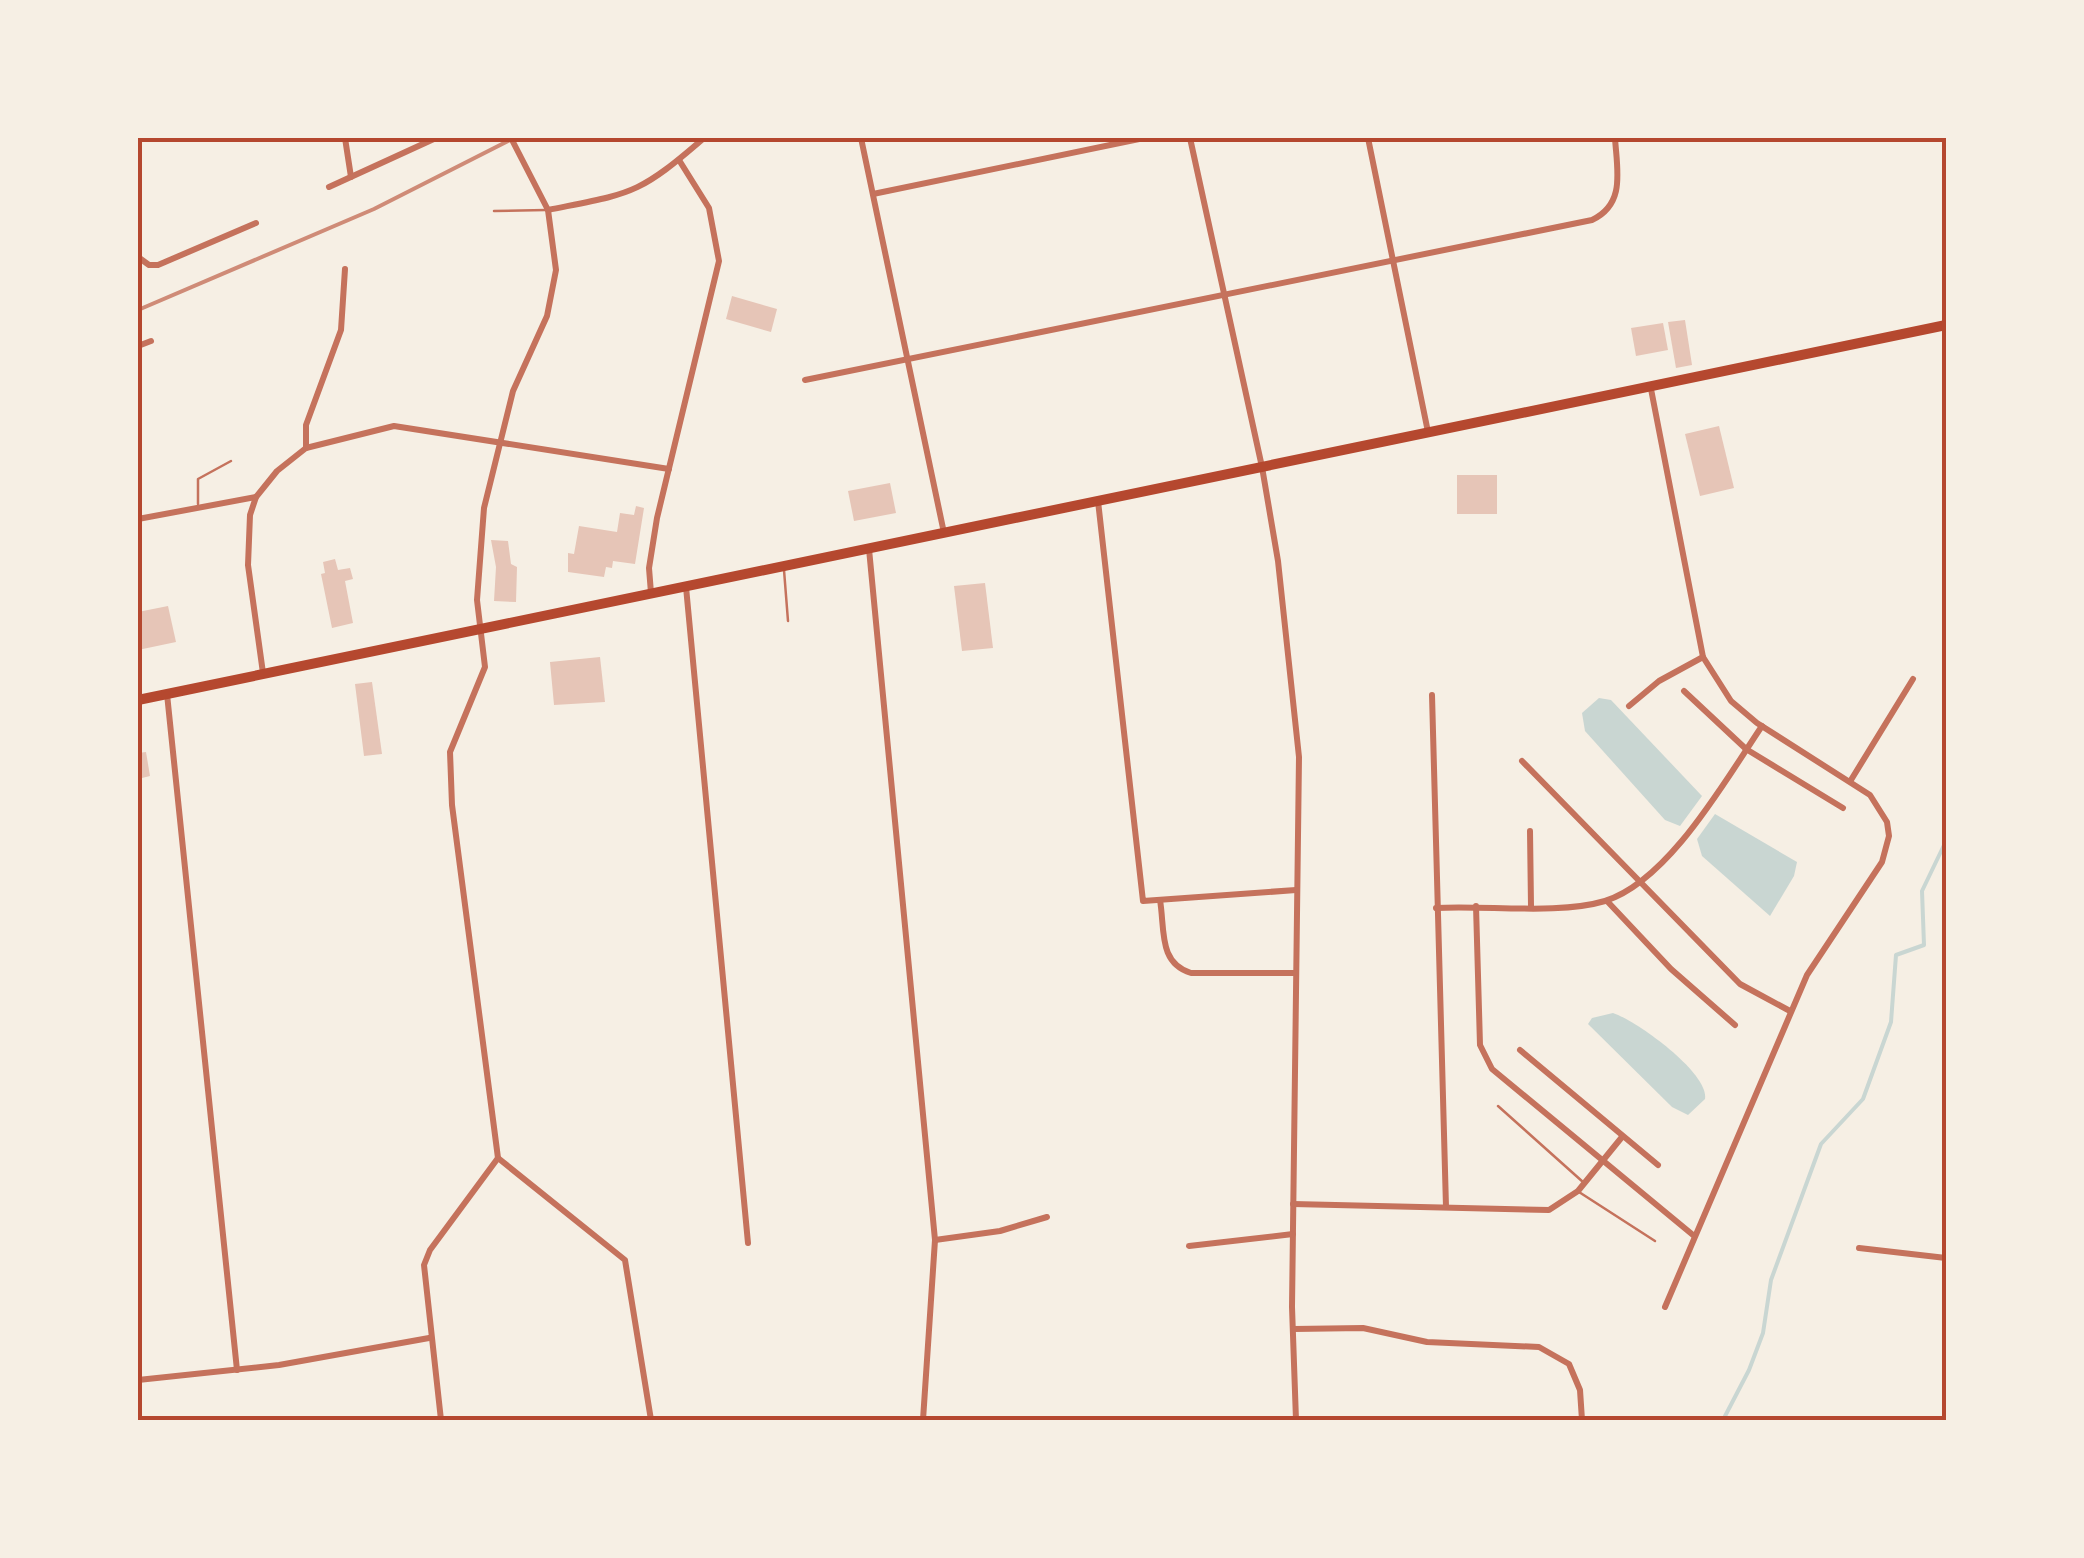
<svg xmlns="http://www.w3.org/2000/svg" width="2084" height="1558" font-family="'Exo 2',sans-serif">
<rect width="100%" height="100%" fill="#f6efe4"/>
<!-- water -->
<g fill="#c9d6d2">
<path d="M 1599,698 L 1611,700 L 1702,796 L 1680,826 L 1665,820 L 1585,731 L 1582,713 Z"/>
<path d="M 1715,814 L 1797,862 L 1794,876 L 1770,916 L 1702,856 L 1697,839 Z"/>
<path d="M 1613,1013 C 1637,1021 1709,1073 1705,1099 L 1688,1115 L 1672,1107 L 1588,1024 L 1592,1018 Z"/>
</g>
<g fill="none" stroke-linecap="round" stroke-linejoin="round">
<!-- stream -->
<path stroke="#c9d6d2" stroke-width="4" d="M 1723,1420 L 1749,1370 L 1763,1333 L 1771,1280 L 1821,1144 L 1863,1099 L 1891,1022 L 1896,955 L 1924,945 L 1922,891 L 1946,841"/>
</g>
<!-- building -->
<g fill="#e6c5b7">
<path d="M 732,296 L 777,309 L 771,332 L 726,319 Z"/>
<path d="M 1685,320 L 1692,365 L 1676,368 L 1668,322 Z"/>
<path d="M 1663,323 L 1668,350 L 1636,356 L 1631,328 Z"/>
<path d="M 1719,426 L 1734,488 L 1700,496 L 1685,434 Z"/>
<rect x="1457" y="475" width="40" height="39"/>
<path d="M 890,483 L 896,513 L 854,521 L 848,491 Z"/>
<path d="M 636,506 L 644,508 L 635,564 L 613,561 L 612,568 L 606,567 L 604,577 L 568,572 L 568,553 L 574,554 L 579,526 L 617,532 L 620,513 L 634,515 Z"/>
<path d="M 491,540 L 508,541 L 511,564 L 517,567 L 516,602 L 494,601 L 496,567 Z"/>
<path d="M 335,559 L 338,570 L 350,568 L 353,579 L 345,581 L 353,623 L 332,628 L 321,574 L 325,573 L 323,562 Z"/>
<path d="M 985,583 L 993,648 L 962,651 L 954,586 Z"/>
<path d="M 168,606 L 176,642 L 138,650 L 138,612 Z"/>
<path d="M 600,657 L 605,702 L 554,705 L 550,662 Z"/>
<path d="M 372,682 L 382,754 L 364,756 L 355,684 Z"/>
<path d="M 146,752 L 150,776 L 138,779 L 138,753 Z"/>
</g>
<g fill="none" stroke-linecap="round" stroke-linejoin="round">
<!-- service -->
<g stroke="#c5725c" stroke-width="2.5">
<path d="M 494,211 L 546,210"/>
<path d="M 198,504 L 198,479 L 231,461"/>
<path d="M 784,570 L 788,621"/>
<path d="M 1498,1106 L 1583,1182"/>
<path d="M 1579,1192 L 1655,1241"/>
</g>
<!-- minor -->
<g stroke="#c5725c" stroke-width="6">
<path d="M 345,138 L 351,177"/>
<path d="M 861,138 L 944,533"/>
<path d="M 1190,138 L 1262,467 L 1278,561 L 1299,757 L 1292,1307 L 1296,1420"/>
<path d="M 1368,138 L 1428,432"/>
<path d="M 329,187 L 436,138"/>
<path d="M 873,194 L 1144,138"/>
<path d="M 548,210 C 632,193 637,196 704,138"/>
<path d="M 138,257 L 149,265 L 158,265 L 256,223"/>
<path d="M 138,346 L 151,341"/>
<path d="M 805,380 L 1592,220 C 1626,204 1617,170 1615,138"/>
<path d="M 1651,389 L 1703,657 L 1731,701 L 1757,723 L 1870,795 L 1887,822 L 1889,836 L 1882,862 L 1807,975 L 1665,1307"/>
<path d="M 306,448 L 306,425 L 341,330 L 345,269"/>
<path d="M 1098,501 L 1143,901 L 1296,890"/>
<path d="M 138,519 L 256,497"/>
<path d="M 869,549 L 935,1240 L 923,1420"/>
<path d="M 686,587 L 748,1243"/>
<path d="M 651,593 L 649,568 L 657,518 L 719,261 L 709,208 L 679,160"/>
<path d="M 263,673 L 248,565 L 250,515 L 256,497 L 277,471 L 306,448 L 394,426 L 669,469"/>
<path d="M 1684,691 L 1746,749 L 1843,808"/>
<path d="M 167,694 L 237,1370"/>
<path d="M 1432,695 L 1446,1207"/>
<path d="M 1629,706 L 1659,681 L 1703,657"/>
<path d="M 1522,761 L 1740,984 L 1790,1011"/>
<path d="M 1851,780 L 1913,679"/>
<path d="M 1530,831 L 1531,906"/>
<path d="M 1160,900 C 1165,929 1158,963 1191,973 L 1295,973"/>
<path d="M 1607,901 L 1671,969 L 1735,1025"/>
<path d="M 1476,906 L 1480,1045 L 1492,1069 L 1693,1235"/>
<path d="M 1436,908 C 1486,905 1558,915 1605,901 C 1669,881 1726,779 1762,726"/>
<path d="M 1520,1050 L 1658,1165"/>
<path d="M 498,1158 L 625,1260 L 651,1420"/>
<path d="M 1293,1204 L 1549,1210 L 1578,1191 L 1622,1137"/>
<path d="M 935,1240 L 1000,1231 L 1047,1217"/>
<path d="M 1189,1246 L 1293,1234"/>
<path d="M 1859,1248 L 1946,1258"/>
<path d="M 1294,1329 L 1363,1328 L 1427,1342 L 1539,1347 L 1569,1364 L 1580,1390 L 1582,1420"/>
<path d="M 138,1380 L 279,1365 L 429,1338"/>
<path d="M 441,1420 L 424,1265 L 430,1250 L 498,1158 L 452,805 L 450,752 L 485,667 L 477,600 L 484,508 L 513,391 L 547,316 L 556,270 L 548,210 L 511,138"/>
</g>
<!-- primary -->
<path stroke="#b5482f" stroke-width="10" d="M 138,700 L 1946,325"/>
<!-- rail -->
<path stroke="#cf8b77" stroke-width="4" d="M 138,310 L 374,209 L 514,138"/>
</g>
<!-- border -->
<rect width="2084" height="1558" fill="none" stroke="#f6efe4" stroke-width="280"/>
<rect x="140" y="140" width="1804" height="1278" fill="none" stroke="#b5482f" stroke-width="4"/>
</svg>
